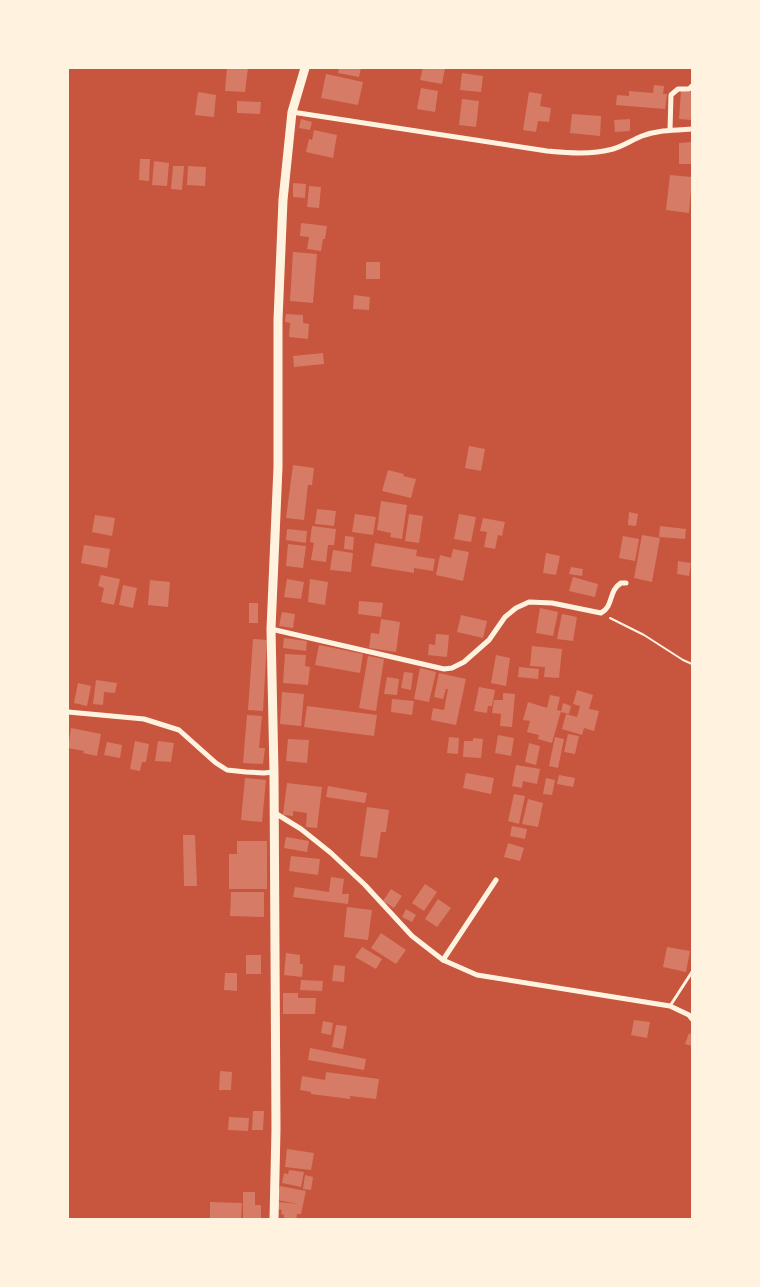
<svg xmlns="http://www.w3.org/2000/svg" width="760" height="1287" font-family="'Source Sans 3',sans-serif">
<rect width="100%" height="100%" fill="#c8553d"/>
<!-- building -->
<g fill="#d67c66">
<path d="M 227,68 L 248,68 L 245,92 L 225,91 Z"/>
<path d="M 339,68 L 361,68 L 359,77 L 338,73 Z"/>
<path d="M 423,68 L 445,68 L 442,84 L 420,80 Z"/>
<path d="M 462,73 L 483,76 L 481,92 L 460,90 Z"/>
<path d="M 326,74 L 363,82 L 358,105 L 321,98 Z"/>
<path d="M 654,85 L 664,86 L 663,94 L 667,94 L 665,109 L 616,105 L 617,95 L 629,96 L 629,91 L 653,93 Z"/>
<path d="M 421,88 L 438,91 L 435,112 L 417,109 Z"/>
<path d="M 681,91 L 692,92 L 692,120 L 679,119 Z"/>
<path d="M 198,92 L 216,95 L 214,117 L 195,115 Z"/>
<path d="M 529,92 L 542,94 L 540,106 L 551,108 L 549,122 L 538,121 L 536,132 L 523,130 Z"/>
<path d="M 462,99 L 479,101 L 476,127 L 459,125 Z"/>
<path d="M 237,101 L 261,102 L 260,114 L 237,113 Z"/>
<path d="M 572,114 L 601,116 L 600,136 L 570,133 Z"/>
<path d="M 301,119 L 312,122 L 310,130 L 299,128 Z"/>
<path d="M 630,119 L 630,131 L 615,132 L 614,120 Z"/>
<path d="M 314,130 L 337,135 L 333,158 L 306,152 L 309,139 L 312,140 Z"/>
<path d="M 692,142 L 692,164 L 679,164 L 679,143 Z"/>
<path d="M 140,159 L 150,159 L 149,181 L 139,180 Z"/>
<path d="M 154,161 L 169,163 L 167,186 L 152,185 Z"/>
<path d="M 173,166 L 184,166 L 182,190 L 171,189 Z"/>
<path d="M 188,166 L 206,167 L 205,186 L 187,185 Z"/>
<path d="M 670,175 L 692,177 L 689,213 L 666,210 Z"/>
<path d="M 293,183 L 306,184 L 305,198 L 293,197 Z"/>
<path d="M 309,186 L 321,187 L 319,208 L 307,207 Z"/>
<path d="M 301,223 L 327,226 L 325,239 L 323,239 L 321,251 L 307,249 L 309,237 L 300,236 Z"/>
<path d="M 293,252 L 317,254 L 313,303 L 290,301 Z"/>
<rect x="366" y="262" width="14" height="17"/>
<path d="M 354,295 L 370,297 L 369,310 L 353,309 Z"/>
<path d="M 286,314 L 303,315 L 303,323 L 309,324 L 308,339 L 289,337 L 290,323 L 285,322 Z"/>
<path d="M 323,353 L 324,364 L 294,367 L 293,356 Z"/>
<path d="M 469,446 L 485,449 L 481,471 L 465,468 Z"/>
<path d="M 293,465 L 314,468 L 312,485 L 308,485 L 304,520 L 286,518 Z"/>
<path d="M 388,470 L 404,474 L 403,476 L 416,479 L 411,498 L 382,491 Z"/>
<path d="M 381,501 L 407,505 L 402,539 L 390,537 L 391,533 L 377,530 Z"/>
<path d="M 317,509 L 336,511 L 334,526 L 315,524 Z"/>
<path d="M 629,512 L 638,514 L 636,526 L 628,525 Z"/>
<path d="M 355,514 L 376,517 L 373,535 L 352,532 Z"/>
<path d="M 409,514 L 423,516 L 419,543 L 405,541 Z"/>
<path d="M 459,514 L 476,517 L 471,542 L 454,539 Z"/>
<path d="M 95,515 L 115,518 L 112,536 L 92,532 Z"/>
<path d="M 483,518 L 505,522 L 502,536 L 498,535 L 495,549 L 484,547 L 487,532 L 480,531 Z"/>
<path d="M 312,526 L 336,529 L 334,545 L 328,545 L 326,562 L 311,560 L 314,543 L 310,542 Z"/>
<path d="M 660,526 L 686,529 L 685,539 L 659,537 Z"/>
<path d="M 287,529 L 307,531 L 306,543 L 286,540 Z"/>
<path d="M 642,535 L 660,538 L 652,582 L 634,578 Z"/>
<path d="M 345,536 L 354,537 L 353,550 L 344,549 Z"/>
<path d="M 623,536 L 639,539 L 635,561 L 619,558 Z"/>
<path d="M 375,543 L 417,550 L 416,556 L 435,559 L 433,571 L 414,568 L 414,573 L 371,566 Z"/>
<path d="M 288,544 L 306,546 L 303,568 L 286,566 Z"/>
<path d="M 84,545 L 110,549 L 107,568 L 81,563 Z"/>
<path d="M 453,549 L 469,552 L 463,581 L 436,575 L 440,555 L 451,558 Z"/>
<path d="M 333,550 L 353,553 L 351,572 L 330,570 Z"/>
<path d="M 546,553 L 560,556 L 556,575 L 543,573 Z"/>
<path d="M 678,561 L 691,563 L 689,576 L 677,574 Z"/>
<path d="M 571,567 L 583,569 L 582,576 L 569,574 Z"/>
<path d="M 101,575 L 120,579 L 114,605 L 101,602 L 104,588 L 98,586 Z"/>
<path d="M 573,577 L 598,584 L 595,597 L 569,591 Z"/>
<path d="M 287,579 L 304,582 L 301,599 L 284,597 Z"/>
<path d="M 310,579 L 328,582 L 325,605 L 308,602 Z"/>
<path d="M 150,580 L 170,582 L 168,607 L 148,605 Z"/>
<path d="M 123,585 L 137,588 L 133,608 L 119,605 Z"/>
<path d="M 359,601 L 383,603 L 381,617 L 358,614 Z"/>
<rect x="249" y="603" width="9" height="20"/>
<path d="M 540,608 L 558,612 L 553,636 L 536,633 Z"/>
<path d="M 282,612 L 295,614 L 293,628 L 279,626 Z"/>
<path d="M 562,614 L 577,617 L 573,641 L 557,639 Z"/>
<path d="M 461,615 L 487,621 L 483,638 L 457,632 Z"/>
<path d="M 381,619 L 400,622 L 396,652 L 369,648 L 371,633 L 379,634 Z"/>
<path d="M 436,634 L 449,635 L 447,657 L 428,655 L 429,644 L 435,645 Z"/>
<path d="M 284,638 L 307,641 L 306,651 L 283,648 Z"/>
<path d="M 253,639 L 267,640 L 263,711 L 248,710 Z"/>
<path d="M 319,645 L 363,654 L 360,673 L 315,665 Z"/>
<path d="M 532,646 L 562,649 L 559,678 L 544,677 L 545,667 L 530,666 Z"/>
<path d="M 285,654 L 306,655 L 305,666 L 310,667 L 308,685 L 283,683 Z"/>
<path d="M 496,655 L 510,658 L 506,686 L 491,683 Z"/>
<path d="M 368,656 L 384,659 L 376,711 L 359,708 Z"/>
<path d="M 519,667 L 539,669 L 538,679 L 518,677 Z"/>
<path d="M 420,668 L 436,672 L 429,702 L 414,699 Z"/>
<path d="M 404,672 L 413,673 L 411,690 L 401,688 Z"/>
<path d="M 439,673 L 466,679 L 456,725 L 431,720 L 433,708 L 444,710 L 448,689 L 446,689 L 443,699 L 434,697 Z"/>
<path d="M 387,677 L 399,679 L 397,695 L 384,694 Z"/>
<path d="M 96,680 L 117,683 L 115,693 L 104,692 L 103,705 L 93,704 Z"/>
<path d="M 78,683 L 91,686 L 87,706 L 74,703 Z"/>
<path d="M 479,687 L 495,690 L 492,706 L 488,706 L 487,713 L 474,711 Z"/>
<path d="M 577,690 L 593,695 L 589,709 L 599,711 L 594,731 L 584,728 L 582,735 L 562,729 L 566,714 L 577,717 L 580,706 L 573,704 Z"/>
<path d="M 282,692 L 304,694 L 301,726 L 280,724 Z"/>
<path d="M 503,693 L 515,694 L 512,727 L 500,726 L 501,714 L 492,713 L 494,700 L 503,700 Z"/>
<path d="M 550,695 L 560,697 L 557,710 L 561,711 L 552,743 L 538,739 L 539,735 L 527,732 L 530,721 L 523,720 L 528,702 L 547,708 Z"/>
<path d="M 392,699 L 414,701 L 412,715 L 391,712 Z"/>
<path d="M 563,703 L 571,706 L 569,714 L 561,712 Z"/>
<path d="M 307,706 L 377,715 L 374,736 L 304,727 Z"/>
<path d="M 247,715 L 262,716 L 259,748 L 265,748 L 263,764 L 243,763 Z"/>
<path d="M 71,728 L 101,734 L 97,756 L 83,753 L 84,751 L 68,748 Z"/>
<path d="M 568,734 L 579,736 L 575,754 L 564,752 Z"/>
<path d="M 498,735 L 514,738 L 511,756 L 495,753 Z"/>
<path d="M 449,737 L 459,738 L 458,754 L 447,753 Z"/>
<path d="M 555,737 L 564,739 L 558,768 L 549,766 Z"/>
<path d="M 473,738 L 483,739 L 481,758 L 463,757 L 464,741 L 473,741 Z"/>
<path d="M 288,739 L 309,740 L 307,763 L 286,761 Z"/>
<path d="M 135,741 L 149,744 L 146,762 L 142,762 L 140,771 L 130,769 Z"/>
<path d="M 158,741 L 174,743 L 171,762 L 155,761 Z"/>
<path d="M 107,742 L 122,745 L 120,758 L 104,755 Z"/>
<path d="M 529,743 L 540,746 L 536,765 L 525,762 Z"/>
<path d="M 516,765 L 540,769 L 537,784 L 523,781 L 522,788 L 512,786 Z"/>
<path d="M 466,773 L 494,778 L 491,794 L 463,788 Z"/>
<path d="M 559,775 L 575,778 L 573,787 L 557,784 Z"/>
<path d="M 245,778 L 266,780 L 262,822 L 241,820 Z"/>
<path d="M 546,778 L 555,780 L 552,795 L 543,794 Z"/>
<path d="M 287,783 L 322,787 L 317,828 L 306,827 L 307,813 L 293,811 L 293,816 L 283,815 Z"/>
<path d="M 328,786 L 367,793 L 365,803 L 326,797 Z"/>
<path d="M 514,794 L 525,796 L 519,824 L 508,821 Z"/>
<path d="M 528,799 L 543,803 L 538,827 L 522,824 Z"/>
<path d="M 367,807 L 389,810 L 386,832 L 381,832 L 377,858 L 360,856 Z"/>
<path d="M 512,826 L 527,829 L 525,839 L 510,836 Z"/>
<path d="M 183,835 L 195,835 L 197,886 L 184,886 Z"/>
<path d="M 286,837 L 309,841 L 307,852 L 284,848 Z"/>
<path d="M 237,841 L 267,841 L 267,889 L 229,889 L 229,854 L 237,854 Z"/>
<path d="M 508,843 L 524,848 L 520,861 L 504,857 Z"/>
<path d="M 291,856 L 320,859 L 318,875 L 289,871 Z"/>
<path d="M 331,877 L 344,879 L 342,894 L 349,894 L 348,904 L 293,897 L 295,887 L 329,892 Z"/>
<path d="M 425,884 L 437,892 L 424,911 L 412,903 Z"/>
<path d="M 391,889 L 402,896 L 394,908 L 383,901 Z"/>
<path d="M 231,892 L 264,892 L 264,917 L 230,916 Z"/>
<path d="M 438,899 L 451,908 L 437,927 L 425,919 Z"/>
<path d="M 347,907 L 372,910 L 368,940 L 344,937 Z"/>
<path d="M 406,909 L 416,915 L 412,922 L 402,917 Z"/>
<path d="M 381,933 L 406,950 L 396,964 L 371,948 Z"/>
<path d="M 362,947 L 382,959 L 376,969 L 355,957 Z"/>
<path d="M 667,947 L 690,951 L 686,972 L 663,967 Z"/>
<path d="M 286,953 L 300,955 L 300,964 L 303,964 L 302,977 L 284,975 Z"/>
<rect x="246" y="955" width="15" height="19"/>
<path d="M 334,965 L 345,966 L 344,982 L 332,981 Z"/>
<path d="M 225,973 L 237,973 L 237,991 L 224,990 Z"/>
<path d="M 301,980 L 323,981 L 322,991 L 300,990 Z"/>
<path d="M 283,993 L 298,993 L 298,998 L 316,998 L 315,1014 L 283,1014 Z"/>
<path d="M 634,1020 L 650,1022 L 647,1038 L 631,1035 Z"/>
<path d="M 323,1021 L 333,1023 L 331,1035 L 321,1033 Z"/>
<path d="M 336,1025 L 347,1026 L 343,1049 L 332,1047 Z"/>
<path d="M 689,1033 L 692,1035 L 692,1046 L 685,1044 Z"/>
<path d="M 310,1048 L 366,1059 L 364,1070 L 308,1060 Z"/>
<path d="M 220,1071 L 232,1072 L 231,1090 L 219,1090 Z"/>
<path d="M 326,1072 L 379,1079 L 376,1099 L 350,1096 L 350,1099 L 311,1094 L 311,1092 L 300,1090 L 302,1076 L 325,1080 Z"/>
<path d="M 253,1111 L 264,1111 L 263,1130 L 252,1130 Z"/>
<path d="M 229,1117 L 249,1118 L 248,1131 L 228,1130 Z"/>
<path d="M 287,1149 L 314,1153 L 311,1170 L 285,1167 Z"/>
<path d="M 289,1170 L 304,1172 L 301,1187 L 282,1183 L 284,1173 L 288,1174 Z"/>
<path d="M 305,1175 L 313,1177 L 311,1190 L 303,1189 Z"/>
<path d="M 280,1186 L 306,1191 L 301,1214 L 297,1214 L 296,1220 L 284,1220 L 284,1215 L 281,1214 L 282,1210 L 277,1209 L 278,1202 L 299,1204 L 277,1200 Z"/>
<path d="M 243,1192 L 255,1192 L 255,1205 L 261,1205 L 261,1220 L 243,1220 Z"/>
<path d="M 210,1202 L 242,1203 L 241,1220 L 222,1218 L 221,1220 L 210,1220 Z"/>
</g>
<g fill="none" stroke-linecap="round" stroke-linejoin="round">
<!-- path -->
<path stroke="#fff3e0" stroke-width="2" d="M 610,618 L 644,635 L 683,660 L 692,664"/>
<!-- service -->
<path stroke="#fff3e0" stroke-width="3" d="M 670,1006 L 692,972"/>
<!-- minor -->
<g stroke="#fff3e0" stroke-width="5">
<path d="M 292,112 L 547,151 C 569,153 591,155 613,149 C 623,146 632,140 642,136 C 658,130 675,130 692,129"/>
<path d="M 670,130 L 671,95 L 678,89 L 689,89 L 692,86"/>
<path d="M 271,629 L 444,669 L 452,668 L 464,662 L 489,640 L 505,617 L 516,608 L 529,602 L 552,603 L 601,613 C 614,606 608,591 621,583 L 626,583"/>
<path d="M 68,712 L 144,719 L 179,730 L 216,763 L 227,770 L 246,772 L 264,773 L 274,772"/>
<path d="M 275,813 L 301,829 L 331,853 L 365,885 L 412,936 L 443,960 L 477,975 L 670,1006 L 689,1015 L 692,1019"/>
<path d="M 443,960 L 496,880"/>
</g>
<!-- tertiary -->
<path stroke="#fff3e0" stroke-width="9" d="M 274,1220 L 276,1129 L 274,772 L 271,629 L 278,467 L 278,320 L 283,200 L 292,112 L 305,68"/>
</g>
<!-- border -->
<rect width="760" height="1287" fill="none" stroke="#fff3e0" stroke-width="138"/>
</svg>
